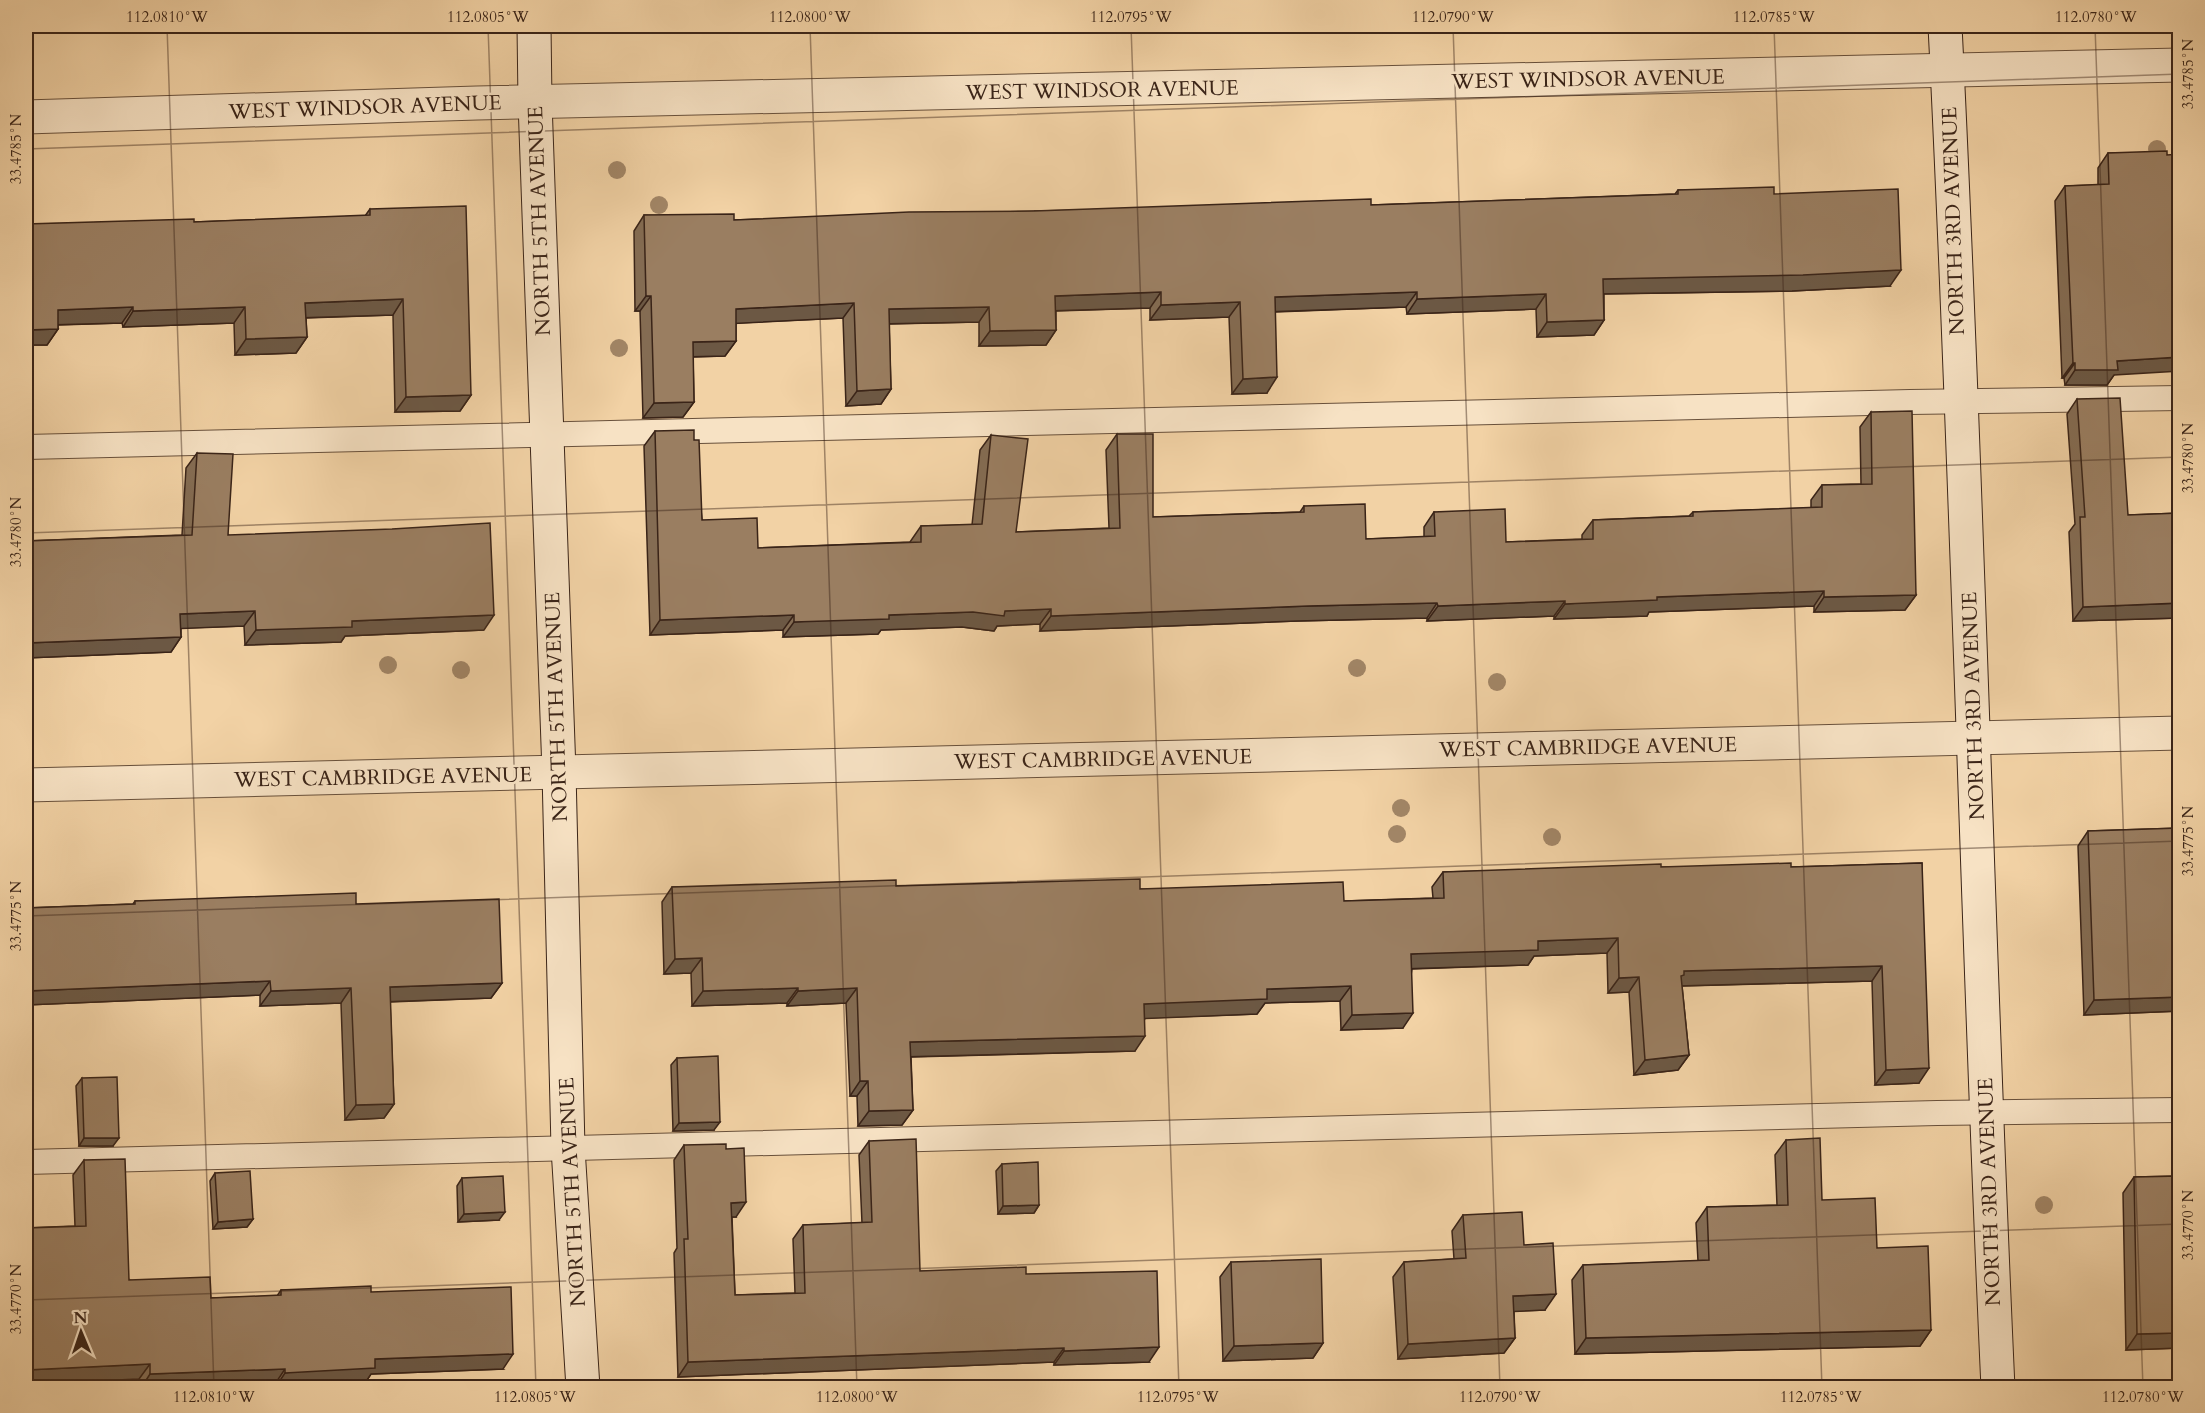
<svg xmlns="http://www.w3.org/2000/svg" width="2205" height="1413" font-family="Cardo,serif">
<rect width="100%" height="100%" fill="#f2d2a5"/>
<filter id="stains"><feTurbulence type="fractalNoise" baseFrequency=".00333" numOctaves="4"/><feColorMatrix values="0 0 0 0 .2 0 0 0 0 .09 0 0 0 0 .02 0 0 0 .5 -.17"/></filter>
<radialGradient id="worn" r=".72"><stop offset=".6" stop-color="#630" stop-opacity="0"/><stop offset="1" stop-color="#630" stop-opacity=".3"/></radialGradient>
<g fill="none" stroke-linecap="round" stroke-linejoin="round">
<!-- lane casing -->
<g stroke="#68503b" stroke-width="26">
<g id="lane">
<path d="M 26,447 L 1910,402 L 2180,398"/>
<path d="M 26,1162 L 1937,1113 L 2180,1110"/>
</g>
</g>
<!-- street casing -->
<g stroke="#68503b" stroke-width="35">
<g id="street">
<path d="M 26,117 L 477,103 L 2180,65"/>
<path d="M 26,785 L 2180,733"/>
</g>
</g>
<!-- secondary casing -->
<g stroke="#3a2418" stroke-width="35">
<g id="secondary">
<path d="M 534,26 L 535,102 L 559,772 L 568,1148 L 583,1388"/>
<path d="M 1945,26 C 1968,479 1977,934 1998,1388"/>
</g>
</g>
<!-- lane -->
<use href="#lane" stroke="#f7e2c4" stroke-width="24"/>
<!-- street -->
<use href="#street" stroke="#f7e2c4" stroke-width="33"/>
<!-- secondary -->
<use href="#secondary" stroke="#f7e2c4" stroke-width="33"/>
</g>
<!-- trees -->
<g fill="#a28667">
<circle cx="2157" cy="149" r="9"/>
<circle cx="617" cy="170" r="9"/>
<circle cx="659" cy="205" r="9"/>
<circle cx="619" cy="348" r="9"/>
<circle cx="388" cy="665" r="9"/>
<circle cx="1357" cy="668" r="9"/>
<circle cx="461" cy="670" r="9"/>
<circle cx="1497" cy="682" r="9"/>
<circle cx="1401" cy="808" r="9"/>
<circle cx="1397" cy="834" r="9"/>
<circle cx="1552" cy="837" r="9"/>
<circle cx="2044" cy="1205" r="9"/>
</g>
<!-- wall -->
<g fill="#846c53" stroke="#3a2418" stroke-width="1.5">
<path d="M 2108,153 L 2167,155 L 2114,375 L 2107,385 L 2065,385 L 2064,378 L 2062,378 L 2055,201 L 2065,186 L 2098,185 L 2098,168 Z"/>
<path d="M 1678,190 L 1774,194 L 1890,286 L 1792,291 L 1604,294 L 1604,320 L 1594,335 L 1537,337 L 1536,309 L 1407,314 L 1406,307 L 1275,312 L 1267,393 L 1232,394 L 1229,317 L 1150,320 L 1150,308 L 1056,311 L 1056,330 L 1046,345 L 979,346 L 979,322 L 889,324 L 891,389 L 881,404 L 846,406 L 843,318 L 736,323 L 736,341 L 725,356 L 693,357 L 694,402 L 683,417 L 643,418 L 640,311 L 635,311 L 634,231 L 644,215 L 734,220 L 1034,211 L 1371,205 L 1675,194 Z"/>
<path d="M 370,209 L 471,395 L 460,411 L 395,412 L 393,315 L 306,318 L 307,337 L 296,353 L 235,355 L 234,323 L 123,327 L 122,323 L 58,325 L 58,329 L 47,345 L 26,345 L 26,224 L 194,222 L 365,216 Z"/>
<path d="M 2077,399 L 2128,515 L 2180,513 L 2180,618 L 2073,621 L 2069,532 L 2075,524 L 2067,414 Z"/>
<path d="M 1871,412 L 1916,595 L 1905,610 L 1814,612 L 1814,606 L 1649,612 L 1647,616 L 1554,619 L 1554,616 L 1427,621 L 1427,618 L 1297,621 L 1040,631 L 1040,624 L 997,626 L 994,631 L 962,627 L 881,630 L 878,634 L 783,637 L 783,630 L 650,635 L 644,446 L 655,431 L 694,440 L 702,520 L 758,548 L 910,542 L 921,526 L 972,525 L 980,450 L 991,435 L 1016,532 L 1109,528 L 1106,450 L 1117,434 L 1153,517 L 1300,512 L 1304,506 L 1366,539 L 1424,537 L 1424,527 L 1434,512 L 1506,542 L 1582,539 L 1582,535 L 1593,520 L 1689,516 L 1693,512 L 1811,508 L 1811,500 L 1822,485 L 1861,484 L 1860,427 Z"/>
<path d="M 197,453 L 228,535 L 484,630 L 345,636 L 341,642 L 245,645 L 244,626 L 181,628 L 181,637 L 171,652 L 26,658 L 26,541 L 182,535 L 186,468 Z"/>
<path d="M 2180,828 L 2180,1011 L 2084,1015 L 2078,846 L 2088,831 Z"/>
<path d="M 1922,863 L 1919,1083 L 1875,1085 L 1872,981 L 1682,986 L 1689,1055 L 1678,1070 L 1634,1075 L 1629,992 L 1608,993 L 1607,953 L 1534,956 L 1528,965 L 1412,969 L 1403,1028 L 1341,1030 L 1340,1001 L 1265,1003 L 1257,1014 L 1145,1018 L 1135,1051 L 911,1057 L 913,1110 L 902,1125 L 858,1126 L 857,1096 L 850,1096 L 846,1003 L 787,1006 L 787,1003 L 692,1006 L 691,973 L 664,974 L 662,902 L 672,887 L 896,886 L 1140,889 L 1344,901 L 1433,898 L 1432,887 L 1443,872 L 1661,867 L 1791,867 Z"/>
<path d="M 135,901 L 356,904 L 502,983 L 491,998 L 390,1002 L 394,1104 L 384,1118 L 345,1120 L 341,1003 L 260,1006 L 260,995 L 26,1005 L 26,908 L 133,904 Z"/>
<path d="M 677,1058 L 714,1130 L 673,1131 L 671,1065 Z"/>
<path d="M 82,1078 L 113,1146 L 79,1146 L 76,1086 Z"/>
<path d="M 1786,1140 L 1822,1200 L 1877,1248 L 1931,1330 L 1920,1346 L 1575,1354 L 1572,1280 L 1583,1265 L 1698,1261 L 1696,1223 L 1707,1207 L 1777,1205 L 1775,1155 Z"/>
<path d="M 869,1141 L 920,1271 L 1026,1274 L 1149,1362 L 1054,1365 L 1054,1362 L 678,1377 L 674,1253 L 677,1248 L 674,1160 L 684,1145 L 736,1217 L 732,1217 L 735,1295 L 795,1293 L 793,1239 L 803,1225 L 862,1223 L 859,1155 Z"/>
<path d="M 84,1160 L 129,1280 L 211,1298 L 277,1296 L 281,1290 L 371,1292 L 503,1369 L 371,1374 L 365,1383 L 278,1388 L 275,1388 L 275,1384 L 170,1388 L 140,1388 L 139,1379 L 26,1384 L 26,1228 L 75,1226 L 73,1175 Z"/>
<path d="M 1002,1164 L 1039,1205 L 1034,1213 L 998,1214 L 996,1171 Z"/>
<path d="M 215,1173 L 253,1219 L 247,1227 L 213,1229 L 210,1181 Z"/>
<path d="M 2180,1176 L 2180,1348 L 2126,1350 L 2123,1193 L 2134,1177 Z"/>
<path d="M 462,1178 L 499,1220 L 458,1222 L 457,1186 Z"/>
<path d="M 1463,1215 L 1524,1245 L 1545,1310 L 1514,1311 L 1515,1338 L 1504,1353 L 1398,1359 L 1393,1277 L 1404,1262 L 1454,1259 L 1452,1231 Z"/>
<path d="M 1231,1262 L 1323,1343 L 1313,1358 L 1223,1361 L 1220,1277 Z"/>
</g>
<!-- shaded-wall -->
<g fill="#6c5844" stroke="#3a2418" stroke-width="1.5">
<path d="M 1901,270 L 1890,286 L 1792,291 L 1592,294 L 1603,279 Z"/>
<path d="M 1161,292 L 1150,308 L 1045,311 L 1055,296 Z"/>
<path d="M 1417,292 L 1406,307 L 1264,312 L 1275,297 Z"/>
<path d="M 1546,294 L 1536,309 L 1407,314 L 1417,299 Z"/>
<path d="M 646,296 L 651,296 L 640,311 L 635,311 Z"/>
<path d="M 403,299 L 393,315 L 295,318 L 305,303 Z"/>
<path d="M 1240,302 L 1229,317 L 1150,320 L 1161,305 Z"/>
<path d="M 854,303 L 843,318 L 725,324 L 736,309 Z"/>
<path d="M 133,307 L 122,323 L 47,325 L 58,310 Z"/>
<path d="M 245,307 L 234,323 L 123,327 L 133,311 Z"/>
<path d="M 989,307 L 979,322 L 878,324 L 889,309 Z"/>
<path d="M 1604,320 L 1594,335 L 1537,337 L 1547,322 Z"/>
<path d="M 58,329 L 47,345 L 26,345 L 26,330 Z"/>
<path d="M 1056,330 L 1046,345 L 979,346 L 990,331 Z"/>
<path d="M 307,337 L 296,353 L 235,355 L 246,339 Z"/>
<path d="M 736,341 L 725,356 L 682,357 L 693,342 Z"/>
<path d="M 2180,357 L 2180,371 L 2114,375 L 2107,385 L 2065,385 L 2075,370 L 2117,361 Z"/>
<path d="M 2073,363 L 2075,363 L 2064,378 L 2062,378 Z"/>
<path d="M 1277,377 L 1267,393 L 1232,394 L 1243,379 Z"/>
<path d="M 891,389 L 881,404 L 846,406 L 857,391 Z"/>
<path d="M 471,395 L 460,411 L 395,412 L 406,397 Z"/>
<path d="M 694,402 L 683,417 L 643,418 L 654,403 Z"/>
<path d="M 1824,591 L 1814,606 L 1649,612 L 1647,616 L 1554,619 L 1565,604 L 1657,597 Z"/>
<path d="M 1916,595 L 1905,610 L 1814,612 L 1824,597 Z"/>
<path d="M 1565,601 L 1554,616 L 1427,621 L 1438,606 Z"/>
<path d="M 1437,603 L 1427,618 L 1297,621 L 1040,631 L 1051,616 L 1308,606 Z"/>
<path d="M 2180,603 L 2180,618 L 2073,621 L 2083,607 Z"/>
<path d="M 1051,609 L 1040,624 L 997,626 L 994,631 L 962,627 L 881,630 L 878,634 L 783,637 L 794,622 L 889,615 Z"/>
<path d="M 255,611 L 244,626 L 170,629 L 180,614 Z"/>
<path d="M 494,615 L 484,630 L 345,636 L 341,642 L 245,645 L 256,630 L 352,621 Z"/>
<path d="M 794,615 L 783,630 L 650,635 L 660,620 Z"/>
<path d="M 181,637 L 171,652 L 26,658 L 26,643 Z"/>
<path d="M 1618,938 L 1607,953 L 1534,956 L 1528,965 L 1401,969 L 1411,954 L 1538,941 Z"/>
<path d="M 702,958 L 691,973 L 664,974 L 675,959 Z"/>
<path d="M 1882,966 L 1872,981 L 1677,986 L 1670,991 L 1684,971 Z"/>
<path d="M 1639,977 L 1629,992 L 1608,993 L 1619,978 Z"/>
<path d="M 270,981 L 260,995 L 26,1005 L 26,991 Z"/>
<path d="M 502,983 L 491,998 L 380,1002 L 390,987 Z"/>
<path d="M 1351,986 L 1340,1001 L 1265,1003 L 1257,1014 L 1134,1019 L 1144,1004 L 1267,989 Z"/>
<path d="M 351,988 L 341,1003 L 260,1006 L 271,991 Z"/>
<path d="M 798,988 L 787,1003 L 692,1006 L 703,991 Z"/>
<path d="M 857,988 L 846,1003 L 787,1006 L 798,991 Z"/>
<path d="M 2180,997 L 2180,1011 L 2084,1015 L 2094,1000 Z"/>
<path d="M 1413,1013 L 1403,1028 L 1341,1030 L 1352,1015 Z"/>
<path d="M 1145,1036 L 1135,1051 L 900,1057 L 910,1042 Z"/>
<path d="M 1689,1055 L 1678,1070 L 1634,1075 L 1645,1060 Z"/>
<path d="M 1929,1068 L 1919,1083 L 1875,1085 L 1886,1070 Z"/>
<path d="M 860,1081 L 868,1081 L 857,1096 L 850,1096 Z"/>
<path d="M 394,1104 L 384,1118 L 345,1120 L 356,1105 Z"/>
<path d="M 913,1110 L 902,1125 L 858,1126 L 869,1111 Z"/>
<path d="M 720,1122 L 714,1130 L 673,1131 L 679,1123 Z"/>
<path d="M 84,1138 L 119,1138 L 113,1146 L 79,1146 Z"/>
<path d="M 746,1202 L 736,1217 L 721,1217 L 731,1203 Z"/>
<path d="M 1039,1205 L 1034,1213 L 998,1214 L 1003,1206 Z"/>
<path d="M 505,1212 L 499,1220 L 458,1222 L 464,1214 Z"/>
<path d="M 253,1219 L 247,1227 L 213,1229 L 218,1222 Z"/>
<path d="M 1556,1294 L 1545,1310 L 1503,1312 L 1513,1296 Z"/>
<path d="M 1931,1330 L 1920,1346 L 1575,1354 L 1586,1338 Z"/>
<path d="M 2180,1333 L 2180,1348 L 2126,1350 L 2137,1334 Z"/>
<path d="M 1515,1338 L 1504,1353 L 1398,1359 L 1408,1344 Z"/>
<path d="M 1323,1343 L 1313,1358 L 1223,1361 L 1234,1346 Z"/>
<path d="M 1159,1347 L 1149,1362 L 1054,1365 L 1064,1351 Z"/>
<path d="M 1064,1348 L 1054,1362 L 678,1377 L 688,1362 Z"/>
<path d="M 513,1354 L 503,1369 L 371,1374 L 365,1383 L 275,1388 L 285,1373 L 375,1359 Z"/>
<path d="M 150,1364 L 139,1379 L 26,1384 L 26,1370 Z"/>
<path d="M 285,1369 L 275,1384 L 170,1388 L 141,1388 L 150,1374 Z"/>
</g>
<!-- building -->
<g fill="#9a7e61" stroke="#3a2418" stroke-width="1.5">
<path d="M 2167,151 L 2167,155 L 2180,154 L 2180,357 L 2117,361 L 2118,370 L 2075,370 L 2075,363 L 2073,363 L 2065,186 L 2109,184 L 2108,153 Z"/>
<path d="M 1774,187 L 1774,194 L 1898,189 L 1901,270 L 1803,275 L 1603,279 L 1604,320 L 1547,322 L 1546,294 L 1417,299 L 1417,292 L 1275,297 L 1277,377 L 1243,379 L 1240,302 L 1161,305 L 1161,292 L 1055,296 L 1056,330 L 990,331 L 989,307 L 889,309 L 891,389 L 857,391 L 854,303 L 736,309 L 736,341 L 693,342 L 694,402 L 654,403 L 651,296 L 646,296 L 644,215 L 734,214 L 734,220 L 909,212 L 1034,211 L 1371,199 L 1371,205 L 1678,194 L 1678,190 Z"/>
<path d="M 466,206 L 471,395 L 406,397 L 403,299 L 305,303 L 307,337 L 246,339 L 245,307 L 133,311 L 133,307 L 58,310 L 58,329 L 26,330 L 26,224 L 194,219 L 194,222 L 370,215 L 370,209 Z"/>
<path d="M 2120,398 L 2128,515 L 2180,513 L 2180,603 L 2083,607 L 2080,517 L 2085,517 L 2077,399 Z"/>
<path d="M 1912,411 L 1916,595 L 1824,597 L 1824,591 L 1657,597 L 1657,600 L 1565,604 L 1565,601 L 1438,606 L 1437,603 L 1308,606 L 1051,616 L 1051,609 L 1005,611 L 1004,616 L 973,612 L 889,615 L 889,619 L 794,622 L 794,615 L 660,620 L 655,431 L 694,430 L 694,440 L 699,440 L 702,520 L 757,518 L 758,548 L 921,542 L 921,526 L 982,524 L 991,435 L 1028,439 L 1016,532 L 1120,528 L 1117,434 L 1153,434 L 1153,517 L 1304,512 L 1304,506 L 1365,504 L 1366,539 L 1435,536 L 1434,512 L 1505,509 L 1506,542 L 1593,539 L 1593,520 L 1693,516 L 1693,512 L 1822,507 L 1822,485 L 1872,484 L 1871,412 Z"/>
<path d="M 197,453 L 233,454 L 228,535 L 392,529 L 490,523 L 494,615 L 352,621 L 352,627 L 256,630 L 255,611 L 180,614 L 181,637 L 26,643 L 26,541 L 192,535 Z"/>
<path d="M 2180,828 L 2180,997 L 2094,1000 L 2088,831 Z"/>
<path d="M 1791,863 L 1791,867 L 1922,863 L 1929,1068 L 1886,1070 L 1882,966 L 1684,971 L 1684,975 L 1681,976 L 1689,1055 L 1645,1060 L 1639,977 L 1619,978 L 1618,938 L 1538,941 L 1538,950 L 1411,954 L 1413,1013 L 1352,1015 L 1351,986 L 1267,989 L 1267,999 L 1144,1004 L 1145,1036 L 910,1042 L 913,1110 L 869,1111 L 868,1081 L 860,1081 L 857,988 L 798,991 L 798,988 L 703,991 L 702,958 L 675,959 L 672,887 L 896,880 L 896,886 L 1140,879 L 1140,889 L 1343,882 L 1344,901 L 1444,898 L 1443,872 L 1661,864 L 1661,867 Z"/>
<path d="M 356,893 L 356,904 L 499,899 L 502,983 L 390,987 L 394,1104 L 356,1105 L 351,988 L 271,991 L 270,981 L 26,991 L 26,908 L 135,904 L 135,901 Z"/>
<path d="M 718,1056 L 720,1122 L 679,1123 L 677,1058 Z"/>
<path d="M 117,1077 L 119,1138 L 84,1138 L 82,1078 Z"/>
<path d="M 1820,1138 L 1822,1200 L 1875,1198 L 1877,1248 L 1928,1246 L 1931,1330 L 1586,1338 L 1583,1265 L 1709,1260 L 1707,1207 L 1788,1205 L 1786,1140 Z"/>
<path d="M 916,1139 L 920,1271 L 1026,1267 L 1026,1274 L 1157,1271 L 1159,1347 L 1064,1351 L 1064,1348 L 688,1362 L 684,1239 L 688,1239 L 684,1145 L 726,1144 L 726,1149 L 744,1148 L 746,1202 L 731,1203 L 735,1295 L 805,1293 L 803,1225 L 872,1222 L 869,1141 Z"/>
<path d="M 125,1159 L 129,1280 L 210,1277 L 211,1298 L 281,1295 L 281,1290 L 371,1286 L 371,1292 L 511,1287 L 513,1354 L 375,1359 L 375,1368 L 285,1373 L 285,1369 L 150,1374 L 150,1364 L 26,1370 L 26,1228 L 86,1226 L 84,1160 Z"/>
<path d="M 1038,1162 L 1039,1205 L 1003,1206 L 1002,1164 Z"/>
<path d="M 250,1171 L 253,1219 L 218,1222 L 215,1173 Z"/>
<path d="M 503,1176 L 505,1212 L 464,1214 L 462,1178 Z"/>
<path d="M 2180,1176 L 2180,1333 L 2137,1334 L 2134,1177 Z"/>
<path d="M 1522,1212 L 1524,1245 L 1553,1243 L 1556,1294 L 1513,1296 L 1515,1338 L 1408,1344 L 1404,1262 L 1466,1258 L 1463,1215 Z"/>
<path d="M 1321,1259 L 1323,1343 L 1234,1346 L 1231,1262 Z"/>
</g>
<!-- ticks -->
<path fill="none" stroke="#3a2418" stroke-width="1.5" stroke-opacity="0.45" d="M 167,26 L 214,1388M 488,26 L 536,1388M 810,26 L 857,1388M 1131,26 L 1179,1388M 1453,26 L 1500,1388M 1774,26 L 1822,1388M 2095,26 L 2143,1388M 26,149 L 2180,74M 26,533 L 2180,457M 26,916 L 2180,841M 26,1300 L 2180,1224"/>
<g text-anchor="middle" stroke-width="5" stroke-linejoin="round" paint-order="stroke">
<!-- street labels -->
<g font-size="21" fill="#3a2418" stroke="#f7e2c4">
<text transform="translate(1588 79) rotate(-1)" y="7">WEST WINDSOR AVENUE</text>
<text transform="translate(1102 90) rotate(-1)" y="7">WEST WINDSOR AVENUE</text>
<text transform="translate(365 107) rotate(-2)" y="7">WEST WINDSOR AVENUE</text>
<text transform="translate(539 221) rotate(-92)" y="7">NORTH 5TH AVENUE</text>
<text transform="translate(1953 221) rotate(-92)" y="7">NORTH 3RD AVENUE</text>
<text transform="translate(1973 706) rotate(-92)" y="7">NORTH 3RD AVENUE</text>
<text transform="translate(556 707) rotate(-92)" y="7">NORTH 5TH AVENUE</text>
<text transform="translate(1588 747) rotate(-1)" y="7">WEST CAMBRIDGE AVENUE</text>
<text transform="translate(1103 759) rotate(-1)" y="7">WEST CAMBRIDGE AVENUE</text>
<text transform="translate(383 777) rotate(-1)" y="7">WEST CAMBRIDGE AVENUE</text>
<text transform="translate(572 1192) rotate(-93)" y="7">NORTH 5TH AVENUE</text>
<text transform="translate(1989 1192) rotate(-92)" y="7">NORTH 3RD AVENUE</text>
</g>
</g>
<!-- margin -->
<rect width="2205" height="1413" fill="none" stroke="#f2d2a5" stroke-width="66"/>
<!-- north arrow -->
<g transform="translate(81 1332) rotate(358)" stroke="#f7e2c4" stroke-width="4.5" paint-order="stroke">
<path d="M0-4.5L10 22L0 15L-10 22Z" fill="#3a2418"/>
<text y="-9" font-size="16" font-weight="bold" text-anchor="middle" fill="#3a2418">N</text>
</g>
<rect x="33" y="33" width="2139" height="1347" fill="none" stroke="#3a2418" stroke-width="2"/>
<g font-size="15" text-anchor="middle" fill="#3a2418">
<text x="167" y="22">112.0810°W</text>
<text x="488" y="22">112.0805°W</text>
<text x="810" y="22">112.0800°W</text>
<text x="1131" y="22">112.0795°W</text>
<text x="1453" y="22">112.0790°W</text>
<text x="1774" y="22">112.0785°W</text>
<text x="2096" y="22">112.0780°W</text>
<text transform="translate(2188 74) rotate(-90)" y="5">33.4785°N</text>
<text transform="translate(16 149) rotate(-90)" y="5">33.4785°N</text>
<text transform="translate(2188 458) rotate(-90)" y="5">33.4780°N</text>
<text transform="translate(16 532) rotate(-90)" y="5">33.4780°N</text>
<text transform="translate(2188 841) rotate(-90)" y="5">33.4775°N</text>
<text transform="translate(16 916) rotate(-90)" y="5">33.4775°N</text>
<text transform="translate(2188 1225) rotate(-90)" y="5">33.4770°N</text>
<text transform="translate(16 1299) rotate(-90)" y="5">33.4770°N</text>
<text x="214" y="1402">112.0810°W</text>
<text x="535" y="1402">112.0805°W</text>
<text x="857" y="1402">112.0800°W</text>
<text x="1178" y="1402">112.0795°W</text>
<text x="1500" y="1402">112.0790°W</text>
<text x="1821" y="1402">112.0785°W</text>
<text x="2143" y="1402">112.0780°W</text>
</g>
<rect width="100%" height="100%" filter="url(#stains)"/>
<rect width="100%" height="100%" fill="url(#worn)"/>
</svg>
